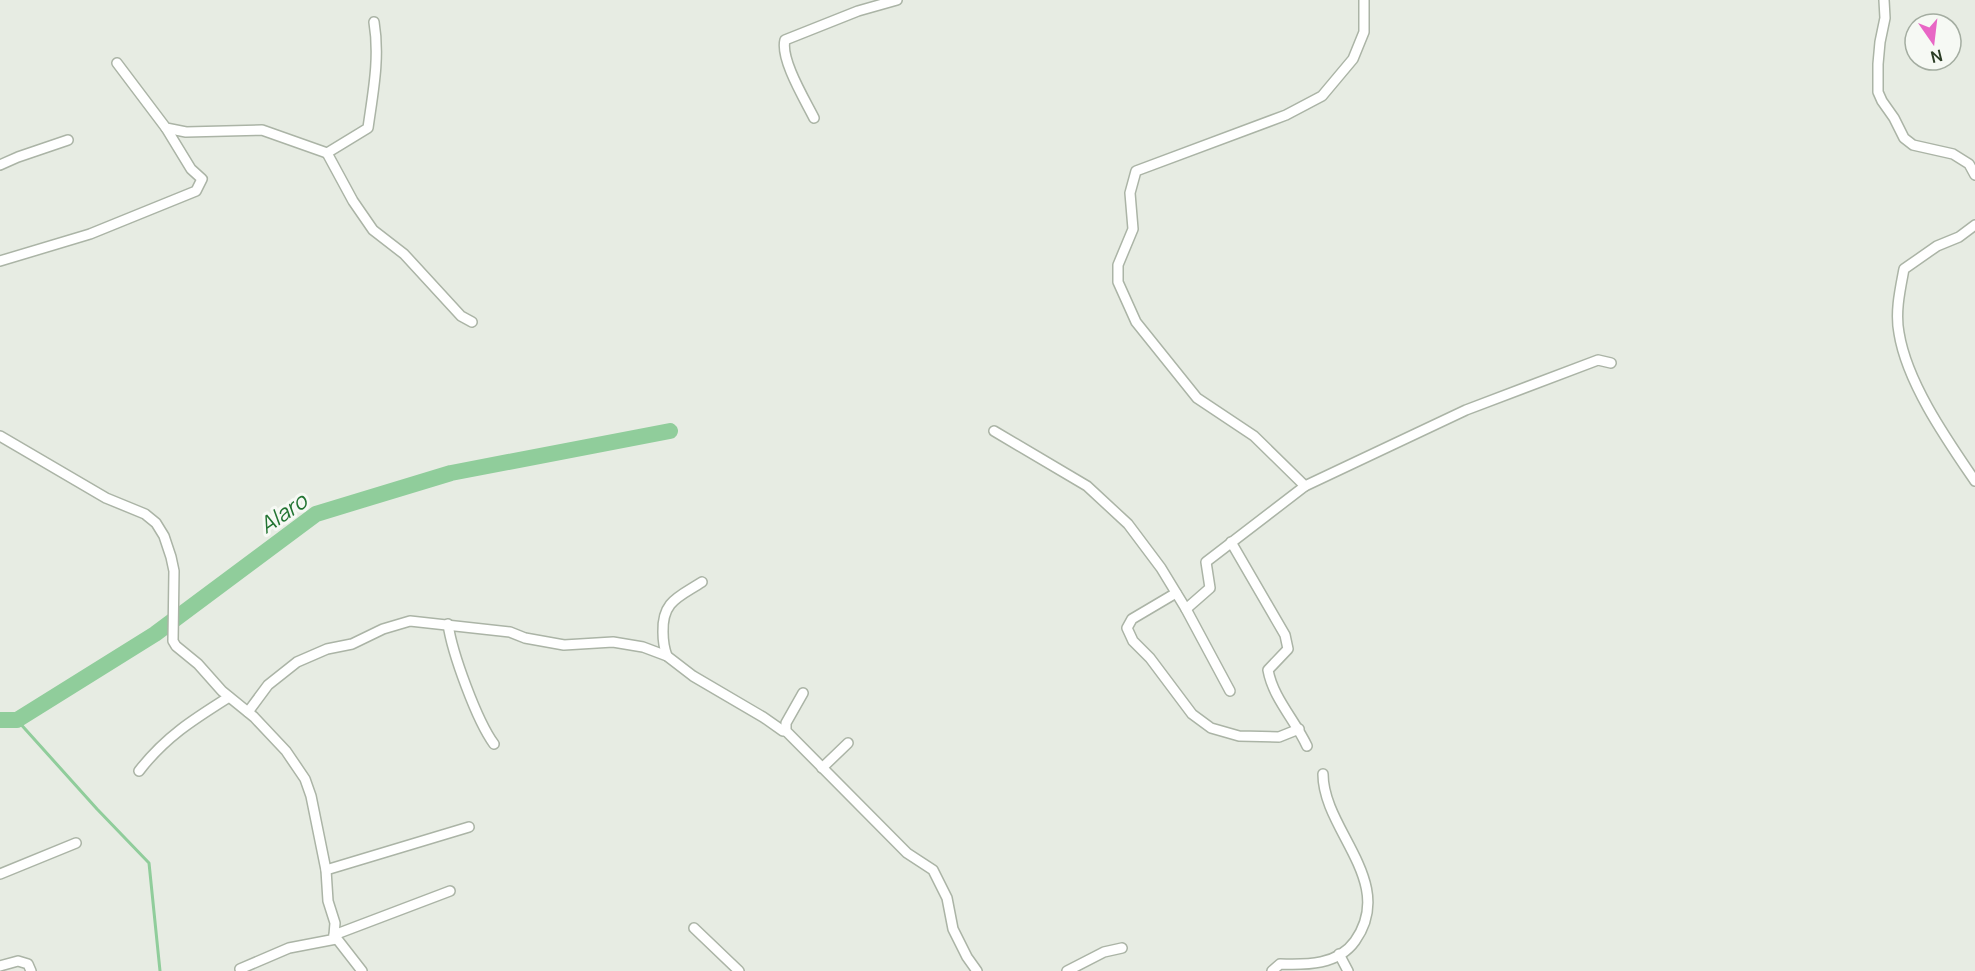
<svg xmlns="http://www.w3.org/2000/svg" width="1975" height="971" font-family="Manrope,sans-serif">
<rect width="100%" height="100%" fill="#e7ece3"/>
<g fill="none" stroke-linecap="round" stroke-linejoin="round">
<!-- stream -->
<path stroke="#90cd9b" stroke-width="3" d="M 17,720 L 97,809 L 149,863 L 160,971"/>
<!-- river -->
<path stroke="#90cd9b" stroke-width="16" d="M 0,720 L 17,720 L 155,634 L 316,514 L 451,473 L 670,431"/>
<!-- minor casing -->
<g stroke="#abb4a6" stroke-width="12">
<g id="minor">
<path d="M 1364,0 L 1364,32 L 1353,59 L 1322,96 L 1286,115 L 1136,171 L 1130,193 L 1133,229 L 1118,265 L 1118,282 L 1136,322 L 1197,398 L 1254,436 L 1305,486 L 1466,410 L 1598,360 L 1611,363"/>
<path d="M 1884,0 L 1885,18 L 1880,42 L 1878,64 L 1878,92 L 1882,101 L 1894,118 L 1904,138 L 1913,145 L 1953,154 L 1969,164 L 1975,175"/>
<path d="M 117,63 L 166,128 L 186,132 L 262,130 L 327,153 L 368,128 C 373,92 380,58 374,22"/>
<path d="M 814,118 C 805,100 780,59 785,40 L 858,11 L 897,0"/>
<path d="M 327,153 L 353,201 L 373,230 L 404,254 L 461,316 L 472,322"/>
<path d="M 0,165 L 18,157 L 68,140"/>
<path d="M 1975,225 L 1959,237 L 1937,246 L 1904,269 C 1900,290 1895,312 1899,333 C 1907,383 1947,440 1975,481"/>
<path d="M 0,261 L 90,234 L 196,191 L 202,179 L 191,169 L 166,128"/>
<path d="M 994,431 L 1087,486 L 1128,524 L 1161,568 L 1186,609 L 1210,588 L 1206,562 L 1305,486"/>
<path d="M 0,436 L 106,498 L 145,514 L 156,523 L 164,536 L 171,557 L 174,571 L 173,641 L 176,646 L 198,664 L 222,691 L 254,717 L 286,751 L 305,779 L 311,796 L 326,870 L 328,901 L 335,923 L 334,935 L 362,971"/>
<path d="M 1231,542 L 1285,635 L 1288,649 L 1268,670 C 1273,698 1295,720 1307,746"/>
<path d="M 1176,593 L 1132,619 L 1127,628 L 1133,641 L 1150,658 L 1192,714 L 1211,728 L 1239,736 L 1279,737 L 1299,729"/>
<path d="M 1186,609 L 1230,691"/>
<path d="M 448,624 C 452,653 477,721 494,744"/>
<path d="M 667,656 C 664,648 663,641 663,632 C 662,601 679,597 702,582"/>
<path d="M 803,693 L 786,723 L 786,731 L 907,853 L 933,870 L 947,898 L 953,929 L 967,957 L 977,971"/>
<path d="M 248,712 L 268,685 L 297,662 L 327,649 L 352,644 L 383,629 L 410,621 L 510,632 L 525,638 L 564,645 L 613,642 L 643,647 L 667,656 L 693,676 L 763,717 L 783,731 L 786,731"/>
<path d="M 822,768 L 848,743"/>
<path d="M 139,771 C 165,737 194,719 229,697"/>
<path d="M 326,870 L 469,827"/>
<path d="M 0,874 L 76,843"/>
<path d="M 694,928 L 739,971"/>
<path d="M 334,935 L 450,891"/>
<path d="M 1339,954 L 1348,971"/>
<path d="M 0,966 L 18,961 L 28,964 L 31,971"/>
<path d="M 240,969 L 289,948 L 336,939"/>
<path d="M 1067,971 L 1104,952 L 1122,948"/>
<path d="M 1272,971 L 1280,964 C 1307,965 1338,965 1355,941 C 1397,882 1323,830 1323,774"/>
</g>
</g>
<!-- minor -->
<use href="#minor" stroke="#fff" stroke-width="9"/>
</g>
<g text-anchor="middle" stroke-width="6" stroke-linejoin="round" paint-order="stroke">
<!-- water labels -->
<g font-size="22" font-style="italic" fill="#227432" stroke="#f6f9f4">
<text transform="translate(283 513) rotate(-34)" y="8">Alaro</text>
</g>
</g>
<!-- north arrow -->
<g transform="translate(1933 42) rotate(166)"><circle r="28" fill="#f6f9f4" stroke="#a4ada1" stroke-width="1.5"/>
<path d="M0-4.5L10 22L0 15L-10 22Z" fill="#e866c5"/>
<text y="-9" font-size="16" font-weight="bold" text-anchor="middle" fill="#2a3c24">N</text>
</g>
</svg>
